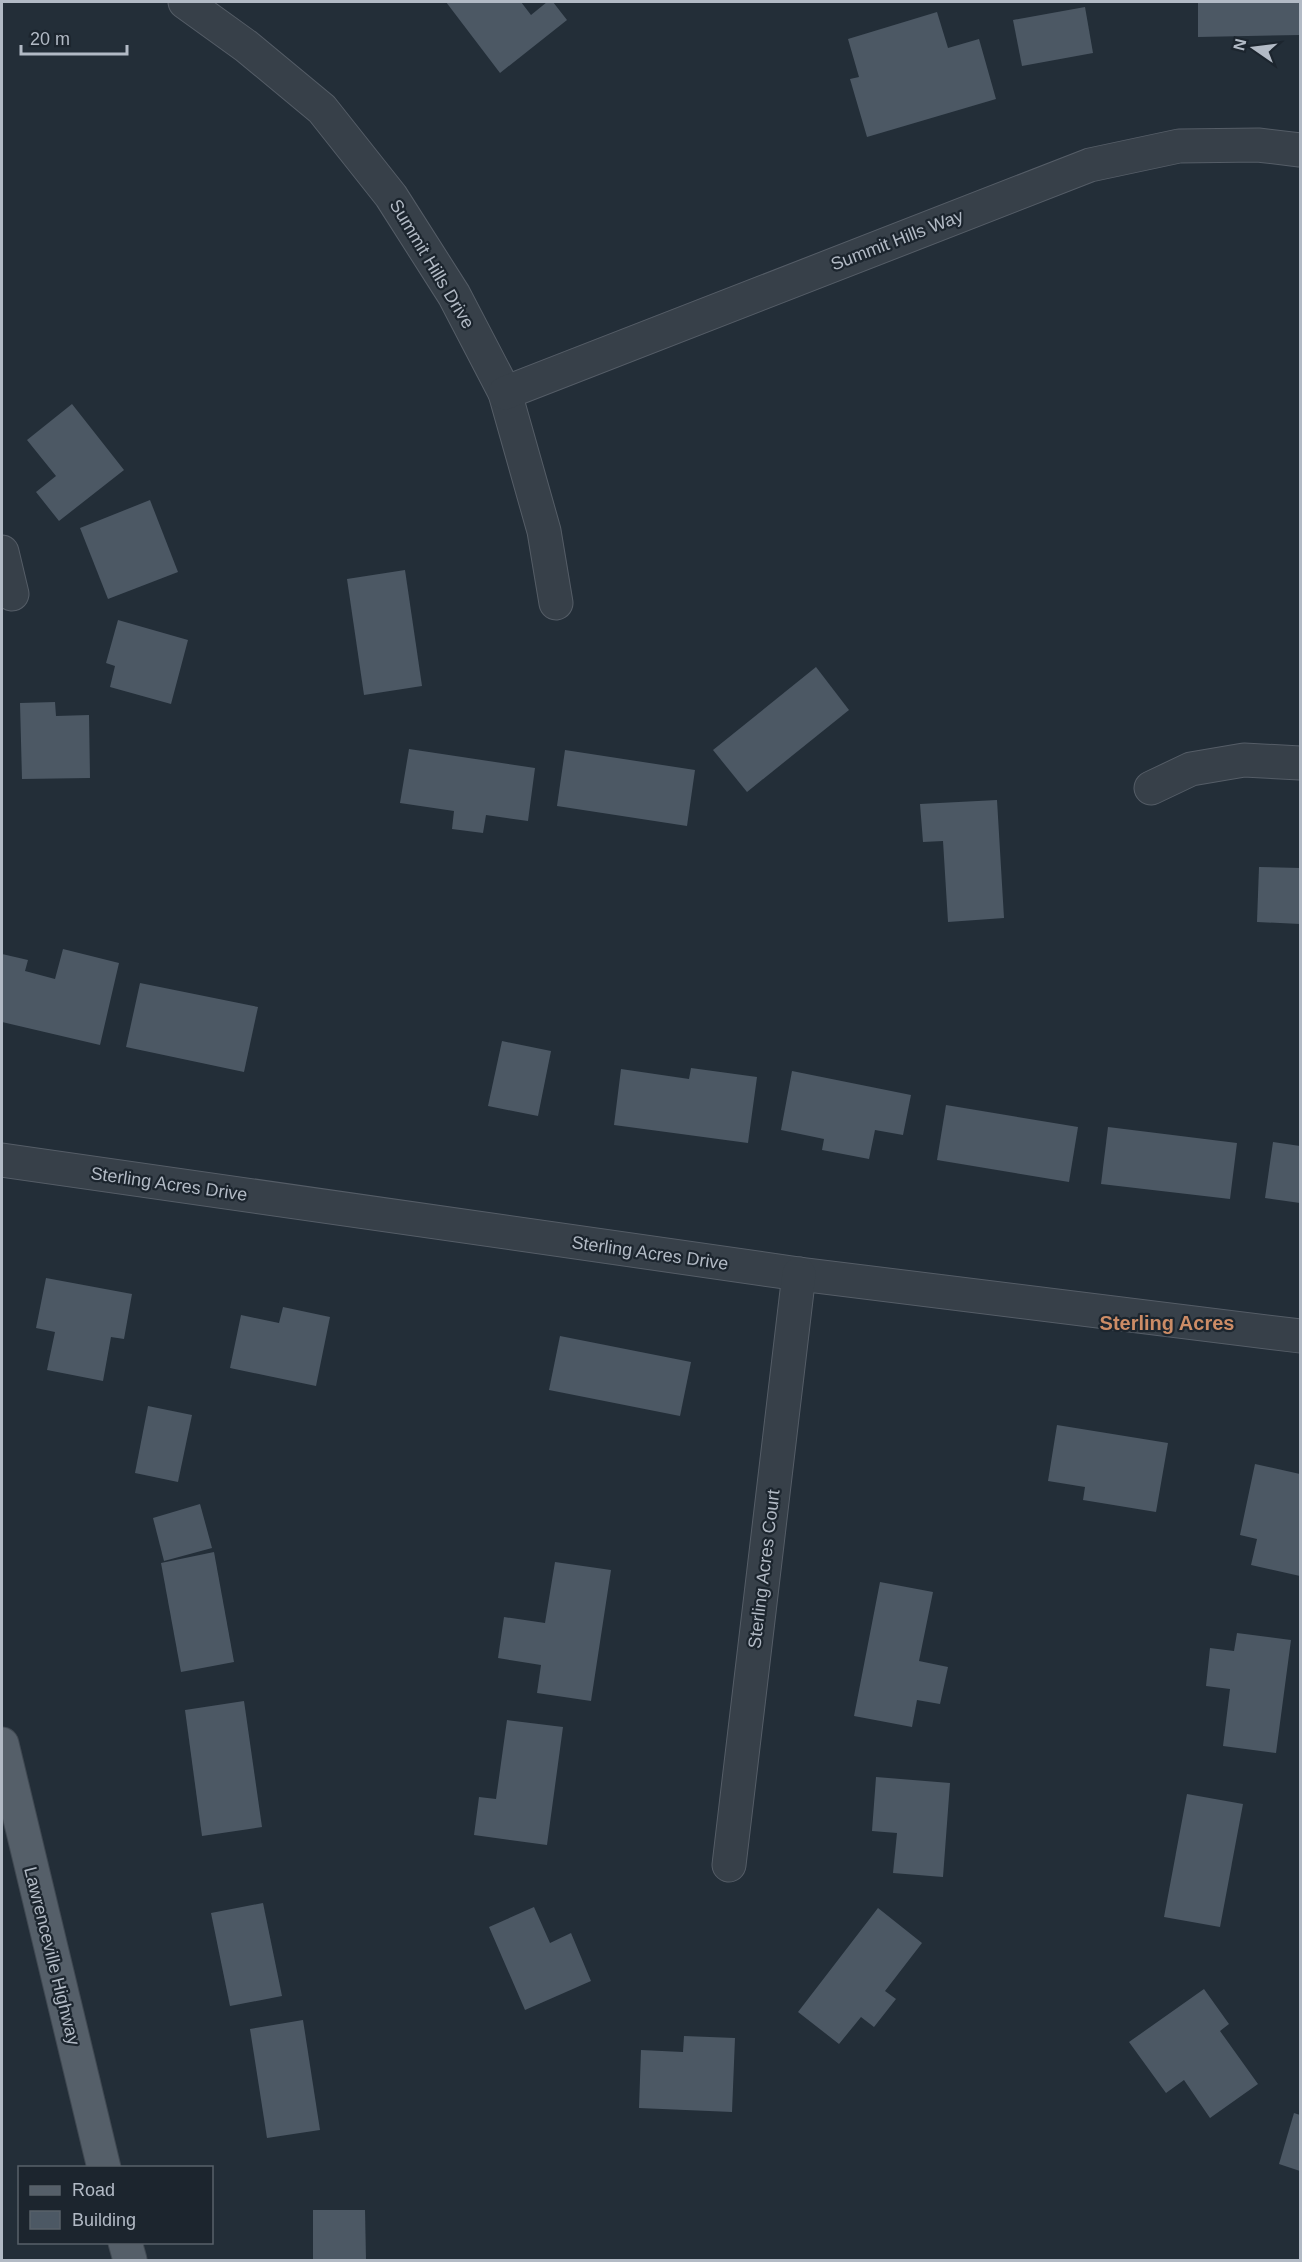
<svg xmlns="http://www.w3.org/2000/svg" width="1302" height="2262" font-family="Arial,sans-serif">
<rect width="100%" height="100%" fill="#232e38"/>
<!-- building -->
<g fill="#4c5864">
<path d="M 446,2 L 521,2 L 531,15 L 547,2 L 553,2 L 567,20 L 500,73 Z"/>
<path d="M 1198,2 L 1300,2 L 1300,35 L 1198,37 Z"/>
<path d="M 1085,7 L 1093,53 L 1022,66 L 1013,20 Z"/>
<path d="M 937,12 L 948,48 L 979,39 L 996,99 L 867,137 L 850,79 L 859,77 L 848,39 Z"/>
<path d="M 72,404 L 124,470 L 59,521 L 36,492 L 56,476 L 27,440 Z"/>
<path d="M 150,500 L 178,572 L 108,599 L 80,528 Z"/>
<path d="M 405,570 L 422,686 L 364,695 L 347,579 Z"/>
<path d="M 118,620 L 188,640 L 171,704 L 110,687 L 115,666 L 106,663 Z"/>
<path d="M 816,667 L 849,710 L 747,792 L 713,750 Z"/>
<path d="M 55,702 L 56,716 L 89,715 L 90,778 L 22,779 L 20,703 Z"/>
<path d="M 409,749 L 535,768 L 528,821 L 486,815 L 483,833 L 452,829 L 454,811 L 400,803 Z"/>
<path d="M 565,750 L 695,770 L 687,826 L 557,806 Z"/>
<path d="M 997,800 L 1004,918 L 948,922 L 943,841 L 923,842 L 920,804 Z"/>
<path d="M 1259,867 L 1300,868 L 1300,924 L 1257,922 Z"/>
<path d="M 63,949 L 119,963 L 100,1045 L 2,1022 L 2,954 L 28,960 L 25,971 L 55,979 Z"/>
<path d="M 140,983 L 258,1007 L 244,1072 L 126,1047 Z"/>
<path d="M 502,1041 L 551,1051 L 538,1116 L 488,1106 Z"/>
<path d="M 691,1068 L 757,1077 L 748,1143 L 614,1125 L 621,1069 L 689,1079 Z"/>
<path d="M 792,1071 L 911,1095 L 903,1135 L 875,1130 L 869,1159 L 822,1150 L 824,1139 L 781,1130 Z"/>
<path d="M 946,1105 L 1078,1127 L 1069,1182 L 937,1160 Z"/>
<path d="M 1108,1127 L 1237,1143 L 1230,1199 L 1101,1184 Z"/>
<path d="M 1273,1142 L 1300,1146 L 1300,1203 L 1265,1198 Z"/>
<path d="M 46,1278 L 132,1294 L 124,1339 L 111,1337 L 103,1381 L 47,1370 L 55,1332 L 36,1328 Z"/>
<path d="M 283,1307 L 330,1317 L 316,1386 L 230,1368 L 241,1315 L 279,1323 Z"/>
<path d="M 560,1336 L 691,1362 L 680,1416 L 549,1390 Z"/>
<path d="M 148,1406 L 192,1415 L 178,1482 L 135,1473 Z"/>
<path d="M 1057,1425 L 1168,1443 L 1156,1512 L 1083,1500 L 1085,1487 L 1048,1481 Z"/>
<path d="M 1255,1464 L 1300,1474 L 1300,1576 L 1251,1565 L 1257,1539 L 1240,1535 Z"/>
<path d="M 200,1504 L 212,1548 L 164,1561 L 153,1518 Z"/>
<path d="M 214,1552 L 234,1662 L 181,1672 L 161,1563 Z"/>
<path d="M 555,1562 L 611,1570 L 591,1701 L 537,1693 L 541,1665 L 498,1658 L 504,1617 L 545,1623 Z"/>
<path d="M 880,1582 L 933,1592 L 919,1661 L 948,1667 L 940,1704 L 917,1700 L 912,1727 L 854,1716 Z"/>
<path d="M 1237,1633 L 1291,1640 L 1276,1753 L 1223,1746 L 1230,1689 L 1206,1686 L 1210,1648 L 1234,1651 Z"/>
<path d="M 244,1701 L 262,1827 L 202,1836 L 185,1710 Z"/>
<path d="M 507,1720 L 563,1727 L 547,1845 L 474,1835 L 479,1797 L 496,1799 Z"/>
<path d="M 876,1777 L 950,1783 L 943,1877 L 893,1873 L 897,1833 L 872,1831 Z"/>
<path d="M 1187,1794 L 1243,1804 L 1220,1927 L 1164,1917 Z"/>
<path d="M 263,1903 L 282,1996 L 230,2006 L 211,1913 Z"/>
<path d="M 534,1907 L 550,1943 L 571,1933 L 591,1981 L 525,2010 L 489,1927 Z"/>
<path d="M 878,1908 L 922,1943 L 885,1991 L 896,1999 L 874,2027 L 861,2017 L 839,2044 L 798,2012 Z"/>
<path d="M 1204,1989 L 1229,2024 L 1220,2031 L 1258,2084 L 1210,2118 L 1184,2080 L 1166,2093 L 1129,2042 Z"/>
<path d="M 303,2020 L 320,2130 L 267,2138 L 250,2029 Z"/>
<path d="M 684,2036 L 735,2038 L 732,2112 L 639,2108 L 641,2050 L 683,2052 Z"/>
<path d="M 1294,2113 L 1300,2115 L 1300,2171 L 1279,2164 Z"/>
<path d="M 313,2210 L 365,2210 L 366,2260 L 313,2260 Z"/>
</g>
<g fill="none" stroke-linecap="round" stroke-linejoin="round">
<!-- street casing -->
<g stroke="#555d67" stroke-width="35">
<g id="street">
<path d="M 185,2 L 246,46 L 322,109 L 391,196 L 454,295 L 505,393 L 544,531 L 556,603"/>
<path d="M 505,393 L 1090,165 L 1179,146 L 1258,145 L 1300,150"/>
<path d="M 2,552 L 12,594"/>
<path d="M 1151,788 L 1191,769 L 1244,760 L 1300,763"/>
<path d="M 2,1160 L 799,1274 L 1300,1336"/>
<path d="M 729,1865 L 799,1274"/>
</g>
</g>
<!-- primary casing -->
<g stroke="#404952" stroke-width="35">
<g id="primary">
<path d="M 2,1744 L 104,2168"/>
<path d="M 125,2242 L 130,2260"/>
</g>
</g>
<!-- street -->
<use href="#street" stroke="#374049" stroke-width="33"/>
<!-- primary -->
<use href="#primary" stroke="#555f69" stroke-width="33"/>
</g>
<g text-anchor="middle" stroke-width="4.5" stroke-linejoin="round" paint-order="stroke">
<!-- street labels -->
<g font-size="18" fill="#b2bac5" stroke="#1c252e">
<text transform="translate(897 240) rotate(-21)" y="6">Summit Hills Way</text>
<text transform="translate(432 264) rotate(59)" y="6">Summit Hills Drive</text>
<text transform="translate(169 1184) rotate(8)" y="6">Sterling Acres Drive</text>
<text transform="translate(650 1253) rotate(8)" y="6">Sterling Acres Drive</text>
<text transform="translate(764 1569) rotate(-83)" y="6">Sterling Acres Court</text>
<text transform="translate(52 1956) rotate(76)" y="6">Lawrenceville Highway</text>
</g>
<!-- neighbourhood labels -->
<g font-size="20" font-weight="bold" fill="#cc8c66" stroke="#1c252e">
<text x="1167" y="1330">Sterling Acres</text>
</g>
</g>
<!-- border -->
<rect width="1302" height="2262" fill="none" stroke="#b2bac5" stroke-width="6"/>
<!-- legend -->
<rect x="18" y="2166" width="195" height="78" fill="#1c252e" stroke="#58616a" stroke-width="1.5"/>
<rect x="30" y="2186" width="30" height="9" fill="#555f69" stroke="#58616a" stroke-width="1.5"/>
<text x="72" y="2196" font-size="18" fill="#b2bac5">Road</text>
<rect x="30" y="2211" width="30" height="18" fill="#4c5864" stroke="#58616a" stroke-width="1.5"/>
<text x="72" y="2226" font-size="18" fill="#b2bac5">Building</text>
<!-- north arrow -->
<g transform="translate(1254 48) rotate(284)" stroke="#1c252e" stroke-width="4.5" paint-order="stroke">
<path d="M0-4.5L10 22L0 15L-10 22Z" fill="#b2bac5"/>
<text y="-9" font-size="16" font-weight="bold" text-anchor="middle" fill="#b2bac5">N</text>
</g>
<!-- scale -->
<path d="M21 45v9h106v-9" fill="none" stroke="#b2bac5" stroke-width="3"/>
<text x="30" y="45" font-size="18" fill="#b2bac5" stroke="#1c252e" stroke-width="4.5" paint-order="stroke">20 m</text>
</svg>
